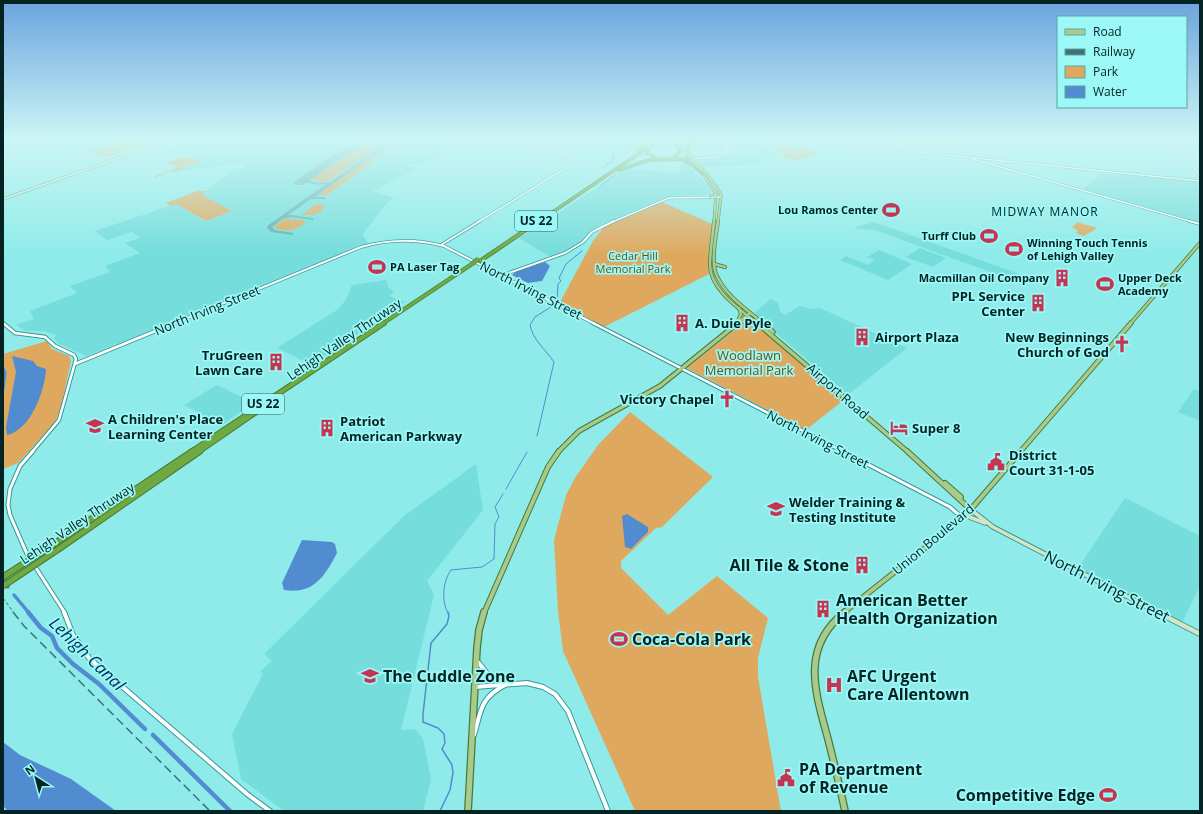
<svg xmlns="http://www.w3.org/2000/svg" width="1203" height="814" font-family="'Open Sans',sans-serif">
<rect width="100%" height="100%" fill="#8eebe9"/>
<!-- built -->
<g fill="#75dddb">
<path d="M 58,140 L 124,140 L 89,152 L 51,143 Z"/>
<path d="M 183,140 L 486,140 L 458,143 L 440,156 L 417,165 L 410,164 L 408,167 L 418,168 L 372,191 L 394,198 L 388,202 L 364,232 L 363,235 L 368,243 L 184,318 L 86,356 L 57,343 L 54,338 L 56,335 L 44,331 L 26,331 L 16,325 L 34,319 L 30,311 L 77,293 L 70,286 L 110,272 L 105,266 L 140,253 L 125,243 L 140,238 L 132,232 L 107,240 L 95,231 L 176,204 L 205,221 L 232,211 L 201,195 L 234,170 L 246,166 L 244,165 L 250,162 L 181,171 L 183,168 L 203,160 L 161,149 Z"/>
<path d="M 603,140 L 636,140 L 642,144 L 627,155 L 619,152 Z"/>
<path d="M 727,140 L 772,140 L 778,147 L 773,150 L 779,156 L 765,159 L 766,161 L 759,164 L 705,167 L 699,160 L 720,158 L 734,152 Z"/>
<path d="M 682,162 L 689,165 L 708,185 L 712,195 L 680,195 L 665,198 L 598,226 L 582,241 L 561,254 L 551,257 L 519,238 L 623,171 L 632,169 L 678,173 Z"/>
<path d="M 1119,173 L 1200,182 L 1200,219 L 1197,223 L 1082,190 L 1102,174 L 1120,176 Z"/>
<path d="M 874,222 L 1022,275 L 1015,281 L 875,230 L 855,229 L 859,226 Z"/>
<path d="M 920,248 L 946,258 L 933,267 L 906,257 Z"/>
<path d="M 879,250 L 912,264 L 888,280 L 840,260 L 846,256 L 868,265 L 875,260 L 867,257 Z"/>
<path d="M 386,280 L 388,287 L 394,292 L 389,296 L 405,302 L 312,365 L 277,348 L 337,310 L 346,300 L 352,285 Z"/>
<path d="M 771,299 L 778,303 L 780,312 L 785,315 L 800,306 L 812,309 L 820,308 L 907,348 L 849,394 L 846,393 L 755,315 L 755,312 Z"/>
<path d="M 217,385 L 254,403 L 222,425 L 184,405 Z"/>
<path d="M 1194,389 L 1200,391 L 1200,421 L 1178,412 Z"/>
<path d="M 476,464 L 483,510 L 427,581 L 434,595 L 401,730 L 415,729 L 423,739 L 431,779 L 423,811 L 284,811 L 241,779 L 232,734 L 263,674 L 260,671 L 272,661 L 264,654 L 405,515 Z"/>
<path d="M 1125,498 L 1200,536 L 1200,586 L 1182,623 L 1078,568 Z"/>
</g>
<!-- green -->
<g fill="#dea95e">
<path d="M 126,140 L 155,140 L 107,157 L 91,152 Z"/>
<path d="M 903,140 L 956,140 L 966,144 C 945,148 926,146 906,144 Z"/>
<path d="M 390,143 L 396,143 L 371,161 L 372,163 L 327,195 L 319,195 L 330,186 Z"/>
<path d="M 790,144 L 818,153 L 797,161 L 782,156 L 780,153 L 774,151 Z"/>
<path d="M 360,146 L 377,148 L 330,180 L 321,182 L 312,180 L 313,178 Z"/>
<path d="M 187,157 L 202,160 L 177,172 L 168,172 L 155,178 L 155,176 L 179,167 L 166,163 L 178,158 Z"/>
<path d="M 197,191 L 207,191 L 202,195 L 232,211 L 206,221 L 176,204 L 171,206 L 166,203 Z"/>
<path d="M 662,202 L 712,224 L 708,255 L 709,274 L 606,326 L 602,326 L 559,304 L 593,241 L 604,227 Z"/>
<path d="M 316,204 L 324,205 L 322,211 L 313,215 L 302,215 Z"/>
<path d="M 286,219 L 303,220 L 305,222 C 298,231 284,233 274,227 L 280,222 Z"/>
<path d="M 1077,222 L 1097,228 L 1084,236 L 1076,233 L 1078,231 L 1072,227 Z"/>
<path d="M 751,321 L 845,399 L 806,430 L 687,368 L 741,325 Z"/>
<path d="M 47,341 L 52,349 L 69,356 L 71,361 L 61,408 L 54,424 L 18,463 L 3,469 L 3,354 Z"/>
<path d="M 630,412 L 713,477 L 662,527 L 656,528 L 621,561 L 621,568 L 668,615 L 717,576 L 768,618 L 758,658 L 758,677 L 781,811 L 635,811 L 563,651 L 558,611 L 554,540 L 566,495 L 575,478 L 598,445 Z"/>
</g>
<!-- water -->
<g fill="#518bd0">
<path d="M 545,262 L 550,266 L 542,281 L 528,283 L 512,275 L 517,271 Z"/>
<path d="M 12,356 L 33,361 L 37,366 L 46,369 C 45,390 31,430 7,435 L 6,427 L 16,372 Z"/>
<path d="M 627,514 L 648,527 L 648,532 L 631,549 L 625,547 L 622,516 Z"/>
<path d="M 302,540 L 332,542 L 335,544 L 337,553 C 325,576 313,595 284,590 L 282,583 Z"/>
<path d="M 3,742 L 20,755 L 71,779 L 116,811 L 8,811 L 3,806 Z"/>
</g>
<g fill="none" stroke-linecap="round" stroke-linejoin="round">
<!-- stream-far1 -->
<g stroke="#518bd0" stroke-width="1">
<path d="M 599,140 L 614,155 L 612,161 L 604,167"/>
<path d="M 601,185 L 615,175"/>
<path d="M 557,303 L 558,284 L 561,281 L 559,278 L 566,264 L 582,251"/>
<path d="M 537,436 L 554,362 C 545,349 533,340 530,325 L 535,317 L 554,305"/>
<path d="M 506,489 L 527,452"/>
<path d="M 448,613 C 441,601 443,581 451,570 L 482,567 L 494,559 L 495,524 L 499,517 L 495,507 L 503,494"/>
</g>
<!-- stream -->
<path stroke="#518bd0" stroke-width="1.5" d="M 440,811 L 450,790 L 453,773 L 452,765 L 442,749 L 445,743 L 444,734 L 438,728 L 423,722 L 423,714 L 431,643 L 447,624 L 449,616 L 448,612"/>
<!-- canal-far2 -->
<path stroke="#518bd0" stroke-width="3" d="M 3,368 L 5,373 L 3,389"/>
<!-- canal-far1 -->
<g stroke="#518bd0" stroke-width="3.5">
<path d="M 3,575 L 8,587"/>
<path d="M 14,595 L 29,613"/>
</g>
<!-- canal -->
<g stroke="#518bd0" stroke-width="4.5">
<path d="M 28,612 L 41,628 L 52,636 L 57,648 L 73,664 L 99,684 L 145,729"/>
<path d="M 153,735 L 230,811"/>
</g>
<!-- taxiway -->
<path fill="#66b0ae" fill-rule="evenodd" d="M 362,140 L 364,140 L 365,142 C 372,144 378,145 385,143 C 388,142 390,140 394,140 L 315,197 L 325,197 L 325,199 L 311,199 L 288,215 L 292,215 L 311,218 L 313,218 L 313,220 L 292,217 L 283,219 L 272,227 L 275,230 L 293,233 L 293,235 L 271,232 L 267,228 L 267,226 L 326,184 L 318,185 L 304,182 L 304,177 L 308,177 L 308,180 L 318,183 L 330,182 L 381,146 L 375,147 L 362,144 L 361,141 Z"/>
<!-- runway -->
<path fill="#66b0ae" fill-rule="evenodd" d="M 357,140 L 369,140 L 303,185 L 295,185 L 293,183 L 295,181 Z"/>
<!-- tertiary-far4 casing -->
<g stroke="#379897" stroke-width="2.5">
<g id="tertiary-far4">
<path d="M 721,140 L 727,149 L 723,154"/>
<path d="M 826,140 L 857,146 L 1200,181"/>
<path d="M 1171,140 L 1200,176"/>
<path d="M 542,143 L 554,140"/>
<path d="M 692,159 L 717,157 L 726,154 L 729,149 L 724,140"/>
<path d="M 972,159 L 1193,222"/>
<path d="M 478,222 L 564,169 L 566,165 L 563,159 L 542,143"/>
<path d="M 612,222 L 669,198 L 721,197"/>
</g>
</g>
<!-- tertiary-far3 casing -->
<g stroke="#379897" stroke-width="3.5">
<g id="tertiary-far3">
<path d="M 1189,221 L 1200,224"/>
<path d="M 441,245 L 480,221"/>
<path d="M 503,275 L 565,253 L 583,242 L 592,232 L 614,221"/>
<path d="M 3,323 L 4,324"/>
<path d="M 173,324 L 361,247 C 390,239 415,239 444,246 L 595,324"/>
</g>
</g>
<!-- tertiary-far2 casing -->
<g stroke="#379897" stroke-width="4.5">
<g id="tertiary-far2">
<path d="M 3,323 L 15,333 L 45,337 L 55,346 L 74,355 L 76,359 L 59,420 L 32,452"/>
<path d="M 593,323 L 844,452"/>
<path d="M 75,364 L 175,323"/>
</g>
</g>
<!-- tertiary-far1 casing -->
<g stroke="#379897" stroke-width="5">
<g id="tertiary-far1">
<path d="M 33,451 L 20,466 L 10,489 L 8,505 L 10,515 L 27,554 L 65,613"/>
<path d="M 842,451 L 950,507 L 958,514 L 958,520"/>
</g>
</g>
<!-- tertiary casing -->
<g stroke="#379897" stroke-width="6">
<g id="tertiary">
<path d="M 64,612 L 73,635 L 89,658 L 247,794 L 270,811"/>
<path d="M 478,662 L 490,677 L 505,683"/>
<path d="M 475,687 L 527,683 L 543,687 L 555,694 L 568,711 L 608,811"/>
<path d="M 474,735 C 481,711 480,698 505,685"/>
</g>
</g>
<!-- secondary-far2 casing -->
<g stroke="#379897" stroke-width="3">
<path id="secondary-far2" d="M 3,199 L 170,140"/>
</g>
<!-- secondary-far1 casing -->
<g stroke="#379897" stroke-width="5.5">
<g id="secondary-far1">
<path d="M 970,509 L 993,527 L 1159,613"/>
<path d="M 964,515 L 985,523"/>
</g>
</g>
<!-- secondary casing -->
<g stroke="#379897" stroke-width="6">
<path id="secondary" d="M 1157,612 L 1200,634"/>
</g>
<!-- primary-far4 casing -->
<g stroke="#497a36" stroke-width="3">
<g id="primary-far4">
<path d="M 675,140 L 701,171 L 716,194 L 714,222"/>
<path d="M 681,143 L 716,186 L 721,195 L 718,222"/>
<path d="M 710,197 L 716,194"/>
</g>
</g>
<!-- primary-far3 casing -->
<g stroke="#497a36" stroke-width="4">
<g id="primary-far3">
<path d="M 714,221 C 713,235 710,250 710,265 C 710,290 741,310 758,324"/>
<path d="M 718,221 C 716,236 710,263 717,276 C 726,296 747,310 764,324"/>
<path d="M 714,264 L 725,267"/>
<path d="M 737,323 L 741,314 L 739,308"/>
<path d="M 740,323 L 747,320 L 755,322"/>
<path d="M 736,324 L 750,313"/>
<path d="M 1130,324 L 1200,243"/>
</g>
</g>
<!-- primary-far2 casing -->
<g stroke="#497a36" stroke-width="5.5">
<g id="primary-far2">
<path d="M 757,323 L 908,452"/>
<path d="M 763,323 L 773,332"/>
<path d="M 558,452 L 579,431 L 660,386 L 738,323"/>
<path d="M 1020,452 L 1131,323"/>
</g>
</g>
<!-- primary-far1 casing -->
<g stroke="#497a36" stroke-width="6">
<g id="primary-far1">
<path d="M 907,451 L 970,509"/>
<path d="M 945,483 L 961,497"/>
<path d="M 484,613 L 548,467 L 559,451"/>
<path d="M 843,613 L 954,525 L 972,508 L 1021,451"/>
</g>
</g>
<!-- primary casing -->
<g stroke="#497a36" stroke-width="8">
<g id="primary">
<path d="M 845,612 C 800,647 815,692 828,739 C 834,763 840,787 845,811"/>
<path d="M 468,811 L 477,648 L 479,630 L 484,612"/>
</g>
</g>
<!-- motorway-far3 casing -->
<g stroke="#497a36" stroke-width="3.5">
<g id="motorway-far3">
<path d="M 682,140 L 693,141"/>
<path d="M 650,147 L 647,153 L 656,158"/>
<path d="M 638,151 L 644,145 L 642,140"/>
<path d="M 688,151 L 688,144 L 701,140"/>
<path d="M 673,158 L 680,152 L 674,140"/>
<path d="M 683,161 L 693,165 L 703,174"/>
<path d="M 619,170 L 649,160 L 691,159"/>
<path d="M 538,222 L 659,140"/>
</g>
</g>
<!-- motorway-far2 casing -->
<g stroke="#497a36" stroke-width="4.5">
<g id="motorway-far2">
<path d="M 480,261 L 539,221"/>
<path d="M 382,324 L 472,264"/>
</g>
</g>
<!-- motorway-far1 casing -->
<g stroke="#497a36" stroke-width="6">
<g id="motorway-far1">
<path d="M 191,452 L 384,323"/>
<path d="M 198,452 L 265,406"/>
</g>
</g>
<!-- motorway casing -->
<g stroke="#497a36" stroke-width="7">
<g id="motorway">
<path d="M 54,544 L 193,451"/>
<path d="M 60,548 L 200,451"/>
</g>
</g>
<!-- tertiary-far4 -->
<use href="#tertiary-far4" stroke="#fff" stroke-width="1.5"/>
<!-- tertiary-far3 -->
<use href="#tertiary-far3" stroke="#fff" stroke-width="2"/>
<!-- tertiary-far2 -->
<use href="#tertiary-far2" stroke="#fff" stroke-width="2.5"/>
<!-- tertiary-far1 -->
<use href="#tertiary-far1" stroke="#fff" stroke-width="3"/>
<!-- tertiary -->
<use href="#tertiary" stroke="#fff" stroke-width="4"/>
<!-- secondary-far2 -->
<use href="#secondary-far2" stroke="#d4e5c6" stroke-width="2"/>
<!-- secondary-far1 -->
<use href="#secondary-far1" stroke="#d4e5c6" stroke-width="3.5"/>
<!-- secondary -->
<use href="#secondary" stroke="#d4e5c6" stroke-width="4.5"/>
<!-- primary-far4 -->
<use href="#primary-far4" stroke="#a8cb8d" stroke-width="2"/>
<!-- primary-far3 -->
<use href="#primary-far3" stroke="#a8cb8d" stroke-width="2.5"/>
<!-- primary-far2 -->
<use href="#primary-far2" stroke="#a8cb8d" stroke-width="3.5"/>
<!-- primary-far1 -->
<use href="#primary-far1" stroke="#a8cb8d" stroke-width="4"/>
<!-- primary -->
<use href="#primary" stroke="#a8cb8d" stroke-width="5.5"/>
<!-- motorway-far3 -->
<use href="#motorway-far3" stroke="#6ea941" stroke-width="2.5"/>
<!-- motorway-far2 -->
<use href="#motorway-far2" stroke="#6ea941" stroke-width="3"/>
<!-- motorway-far1 -->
<use href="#motorway-far1" stroke="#6ea941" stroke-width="4"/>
<!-- motorway -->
<use href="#motorway" stroke="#6ea941" stroke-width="5"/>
<!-- rail-far1 -->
<path stroke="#3d7473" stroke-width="1" stroke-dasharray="3.5 2" stroke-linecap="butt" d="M 3,598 L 14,613"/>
<!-- rail -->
<path stroke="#3d7473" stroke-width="1.5" stroke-dasharray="9 4.5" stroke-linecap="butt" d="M 13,612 L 24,626 L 210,811"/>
<!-- motorway-bridge-far1 casing -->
<g stroke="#497a36" stroke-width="4.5" stroke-linecap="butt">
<path id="motorway-bridge-far1" d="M 472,264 L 478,259"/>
</g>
<!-- motorway-bridge casing -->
<g stroke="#497a36" stroke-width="7" stroke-linecap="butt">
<g id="motorway-bridge">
<path d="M 3,577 L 54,544"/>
<path d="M 3,586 L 60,548"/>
</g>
</g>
<!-- motorway-bridge-far1 -->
<use href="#motorway-bridge-far1" stroke="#6ea941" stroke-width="3"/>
<!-- motorway-bridge -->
<use href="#motorway-bridge" stroke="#6ea941" stroke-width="5"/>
</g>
<!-- sky -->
<linearGradient id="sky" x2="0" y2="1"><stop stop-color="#6ba4de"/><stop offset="0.55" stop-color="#ccf6f5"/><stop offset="1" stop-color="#ccf6f5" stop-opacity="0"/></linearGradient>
<rect width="1203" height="254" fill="url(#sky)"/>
<!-- icons -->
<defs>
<g id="stadium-bare" transform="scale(1.38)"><path d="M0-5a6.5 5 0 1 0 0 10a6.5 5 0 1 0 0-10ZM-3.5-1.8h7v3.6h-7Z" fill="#c53552" stroke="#9bf8f6" stroke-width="2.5" paint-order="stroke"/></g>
<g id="building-bare" transform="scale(1.38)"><path d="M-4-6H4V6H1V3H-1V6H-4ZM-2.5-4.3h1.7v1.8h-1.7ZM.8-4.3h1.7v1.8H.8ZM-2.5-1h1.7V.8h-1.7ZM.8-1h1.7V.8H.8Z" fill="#c53552" stroke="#9bf8f6" stroke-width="2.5" paint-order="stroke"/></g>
<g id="church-bare" transform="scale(1.38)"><path d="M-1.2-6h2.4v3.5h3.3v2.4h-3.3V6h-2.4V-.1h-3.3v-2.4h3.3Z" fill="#c53552" stroke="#9bf8f6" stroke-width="2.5" paint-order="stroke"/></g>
<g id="school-bare" transform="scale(1.38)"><path d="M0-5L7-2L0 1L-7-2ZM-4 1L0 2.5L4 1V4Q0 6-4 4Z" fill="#c53552" stroke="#9bf8f6" stroke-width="2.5" paint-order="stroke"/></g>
<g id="hotel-bare" transform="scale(1.38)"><path d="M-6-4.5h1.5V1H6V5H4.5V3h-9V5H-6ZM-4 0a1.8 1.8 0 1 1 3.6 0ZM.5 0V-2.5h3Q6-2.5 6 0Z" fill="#c53552" stroke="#9bf8f6" stroke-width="2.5" paint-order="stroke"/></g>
<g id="civic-bare" transform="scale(1.38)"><path d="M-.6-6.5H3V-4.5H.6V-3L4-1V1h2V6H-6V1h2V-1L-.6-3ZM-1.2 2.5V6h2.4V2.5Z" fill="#c53552" stroke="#9bf8f6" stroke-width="2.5" paint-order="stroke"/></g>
<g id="hospital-bare" transform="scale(1.38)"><path d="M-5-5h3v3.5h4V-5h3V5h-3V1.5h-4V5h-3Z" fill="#c53552" stroke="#9bf8f6" stroke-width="2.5" paint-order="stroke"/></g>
</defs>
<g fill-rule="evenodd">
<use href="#stadium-bare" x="891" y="210"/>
<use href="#stadium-bare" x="989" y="236"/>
<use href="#stadium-bare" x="1014" y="249"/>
<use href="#stadium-bare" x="377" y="267"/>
<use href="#building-bare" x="1062" y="278"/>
<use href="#stadium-bare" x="1105" y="284"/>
<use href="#building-bare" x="1038" y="303"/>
<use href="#building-bare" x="682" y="323"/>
<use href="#building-bare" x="862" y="337"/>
<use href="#church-bare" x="1122" y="344"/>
<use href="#building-bare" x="276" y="362"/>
<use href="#church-bare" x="727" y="399"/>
<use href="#school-bare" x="95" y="426"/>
<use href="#building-bare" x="327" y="428"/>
<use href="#hotel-bare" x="899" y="428"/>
<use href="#civic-bare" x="996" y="462"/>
<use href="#school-bare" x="776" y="509"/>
<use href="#building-bare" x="862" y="565"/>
<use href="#building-bare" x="823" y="609"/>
<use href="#stadium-bare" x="619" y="639"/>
<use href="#school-bare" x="370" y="676"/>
<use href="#hospital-bare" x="834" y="685"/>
<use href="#civic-bare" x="786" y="778"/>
<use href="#stadium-bare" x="1108" y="795"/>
</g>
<g text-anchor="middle" stroke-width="3.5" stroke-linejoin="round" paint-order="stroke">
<!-- far-poi labels -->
<g font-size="11" font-weight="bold" fill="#052323" stroke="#9bf8f6" text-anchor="end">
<text x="878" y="214">Lou Ramos Center</text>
<text x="976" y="240">Turff Club</text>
<text x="1027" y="247" text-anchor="start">Winning Touch Tennis<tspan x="1027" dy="13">of Lehigh Valley</tspan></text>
<text x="390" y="271" text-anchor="start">PA Laser Tag</text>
<text x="1049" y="282">Macmillan Oil Company</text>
<text x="1118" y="282" text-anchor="start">Upper Deck<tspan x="1118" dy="13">Academy</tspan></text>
</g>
<!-- far-park labels -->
<g font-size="11" fill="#734c0a" stroke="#9bf8f6">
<text x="633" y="260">Cedar Hill<tspan x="633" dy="13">Memorial Park</tspan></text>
</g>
<!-- far-neighbourhood labels -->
<g font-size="12" letter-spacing="1" fill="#052323" stroke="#9bf8f6">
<text x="1045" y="216">MIDWAY MANOR</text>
</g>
<!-- shield labels -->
<g fill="#9bf8f6" stroke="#326362" stroke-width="1">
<rect x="515" y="211" width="42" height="20" rx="3"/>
<rect x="242" y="394" width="42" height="20" rx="3"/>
</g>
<g font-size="12" font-weight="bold" fill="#052323">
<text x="536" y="225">US 22</text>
<text x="263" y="408">US 22</text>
</g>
<!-- street labels -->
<g font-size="13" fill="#052323" stroke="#9bf8f6">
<text transform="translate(531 290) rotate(27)" y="5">North Irving Street</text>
<text transform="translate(207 310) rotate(-22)" y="5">North Irving Street</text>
<text transform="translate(344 339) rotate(-34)" y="5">Lehigh Valley Thruway</text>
<text transform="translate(838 391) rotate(41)" y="5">Airport Road</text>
<text transform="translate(818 439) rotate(27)" y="5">North Irving Street</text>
<text transform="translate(77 523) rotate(-34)" y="5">Lehigh Valley Thruway</text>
<text transform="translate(933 539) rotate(-40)" y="5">Union Boulevard</text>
</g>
<!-- poi labels -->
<g font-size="13" font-weight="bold" fill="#052323" stroke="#9bf8f6" text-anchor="start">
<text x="1025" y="301" text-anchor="end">PPL Service<tspan x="1025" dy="15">Center</tspan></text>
<text x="695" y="328">A. Duie Pyle</text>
<text x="875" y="342">Airport Plaza</text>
<text x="1109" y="342" text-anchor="end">New Beginnings<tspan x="1109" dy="15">Church of God</tspan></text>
<text x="263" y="360" text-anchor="end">TruGreen<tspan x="263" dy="15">Lawn Care</tspan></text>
<text x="714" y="404" text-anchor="end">Victory Chapel</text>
<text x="108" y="424">A Children's Place<tspan x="108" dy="15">Learning Center</tspan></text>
<text x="340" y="426">Patriot<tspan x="340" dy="15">American Parkway</tspan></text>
<text x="912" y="433">Super 8</text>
<text x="1009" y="460">District<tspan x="1009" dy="15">Court 31-1-05</tspan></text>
<text x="789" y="507">Welder Training &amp;<tspan x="789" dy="15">Testing Institute</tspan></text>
</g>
<!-- park labels -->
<g font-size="13" fill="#734c0a" stroke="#9bf8f6">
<text x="749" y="360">Woodlawn<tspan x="749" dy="15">Memorial Park</tspan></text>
</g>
<!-- near-poi labels -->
<g font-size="16" font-weight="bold" fill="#052323" stroke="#9bf8f6" text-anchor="start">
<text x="849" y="571" text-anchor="end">All Tile &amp; Stone</text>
<text x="836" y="606">American Better<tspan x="836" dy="18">Health Organization</tspan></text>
<text x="632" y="645">Coca-Cola Park</text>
<text x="383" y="682">The Cuddle Zone</text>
<text x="847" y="682">AFC Urgent<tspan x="847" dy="18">Care Allentown</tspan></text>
<text x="799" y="775">PA Department<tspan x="799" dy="18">of Revenue</tspan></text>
<text x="1095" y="801" text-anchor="end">Competitive Edge</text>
</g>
<!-- near-street labels -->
<g font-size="16" fill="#052323" stroke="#9bf8f6">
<text transform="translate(1107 586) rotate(27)" y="6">North Irving Street</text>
</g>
<!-- near-water labels -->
<g font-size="17" font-style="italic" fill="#022c58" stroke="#9bf8f6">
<text transform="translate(87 654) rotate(44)" y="6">Lehigh Canal</text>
</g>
</g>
<!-- border -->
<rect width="1203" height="814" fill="none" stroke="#052323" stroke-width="8"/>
<!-- legend -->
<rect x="1057" y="16" width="130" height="92" fill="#9bf8f6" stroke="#5fa3a2"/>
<rect x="1065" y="29" width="20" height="6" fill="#a8cb8d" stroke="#5fa3a2"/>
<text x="1093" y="36" font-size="12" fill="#052323">Road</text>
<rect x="1065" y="49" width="20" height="6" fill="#3d7473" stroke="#5fa3a2"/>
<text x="1093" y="56" font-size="12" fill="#052323">Railway</text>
<rect x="1065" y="66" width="20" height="12" fill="#dea95e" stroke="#5fa3a2"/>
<text x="1093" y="76" font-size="12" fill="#052323">Park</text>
<rect x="1065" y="86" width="20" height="12" fill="#518bd0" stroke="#5fa3a2"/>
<text x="1093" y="96" font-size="12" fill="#052323">Water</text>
<!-- north arrow -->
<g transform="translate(36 778) rotate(324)" stroke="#9bf8f6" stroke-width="3" paint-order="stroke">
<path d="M0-3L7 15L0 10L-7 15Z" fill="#052323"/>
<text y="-6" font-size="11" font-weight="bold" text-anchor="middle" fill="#052323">N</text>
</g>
</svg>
